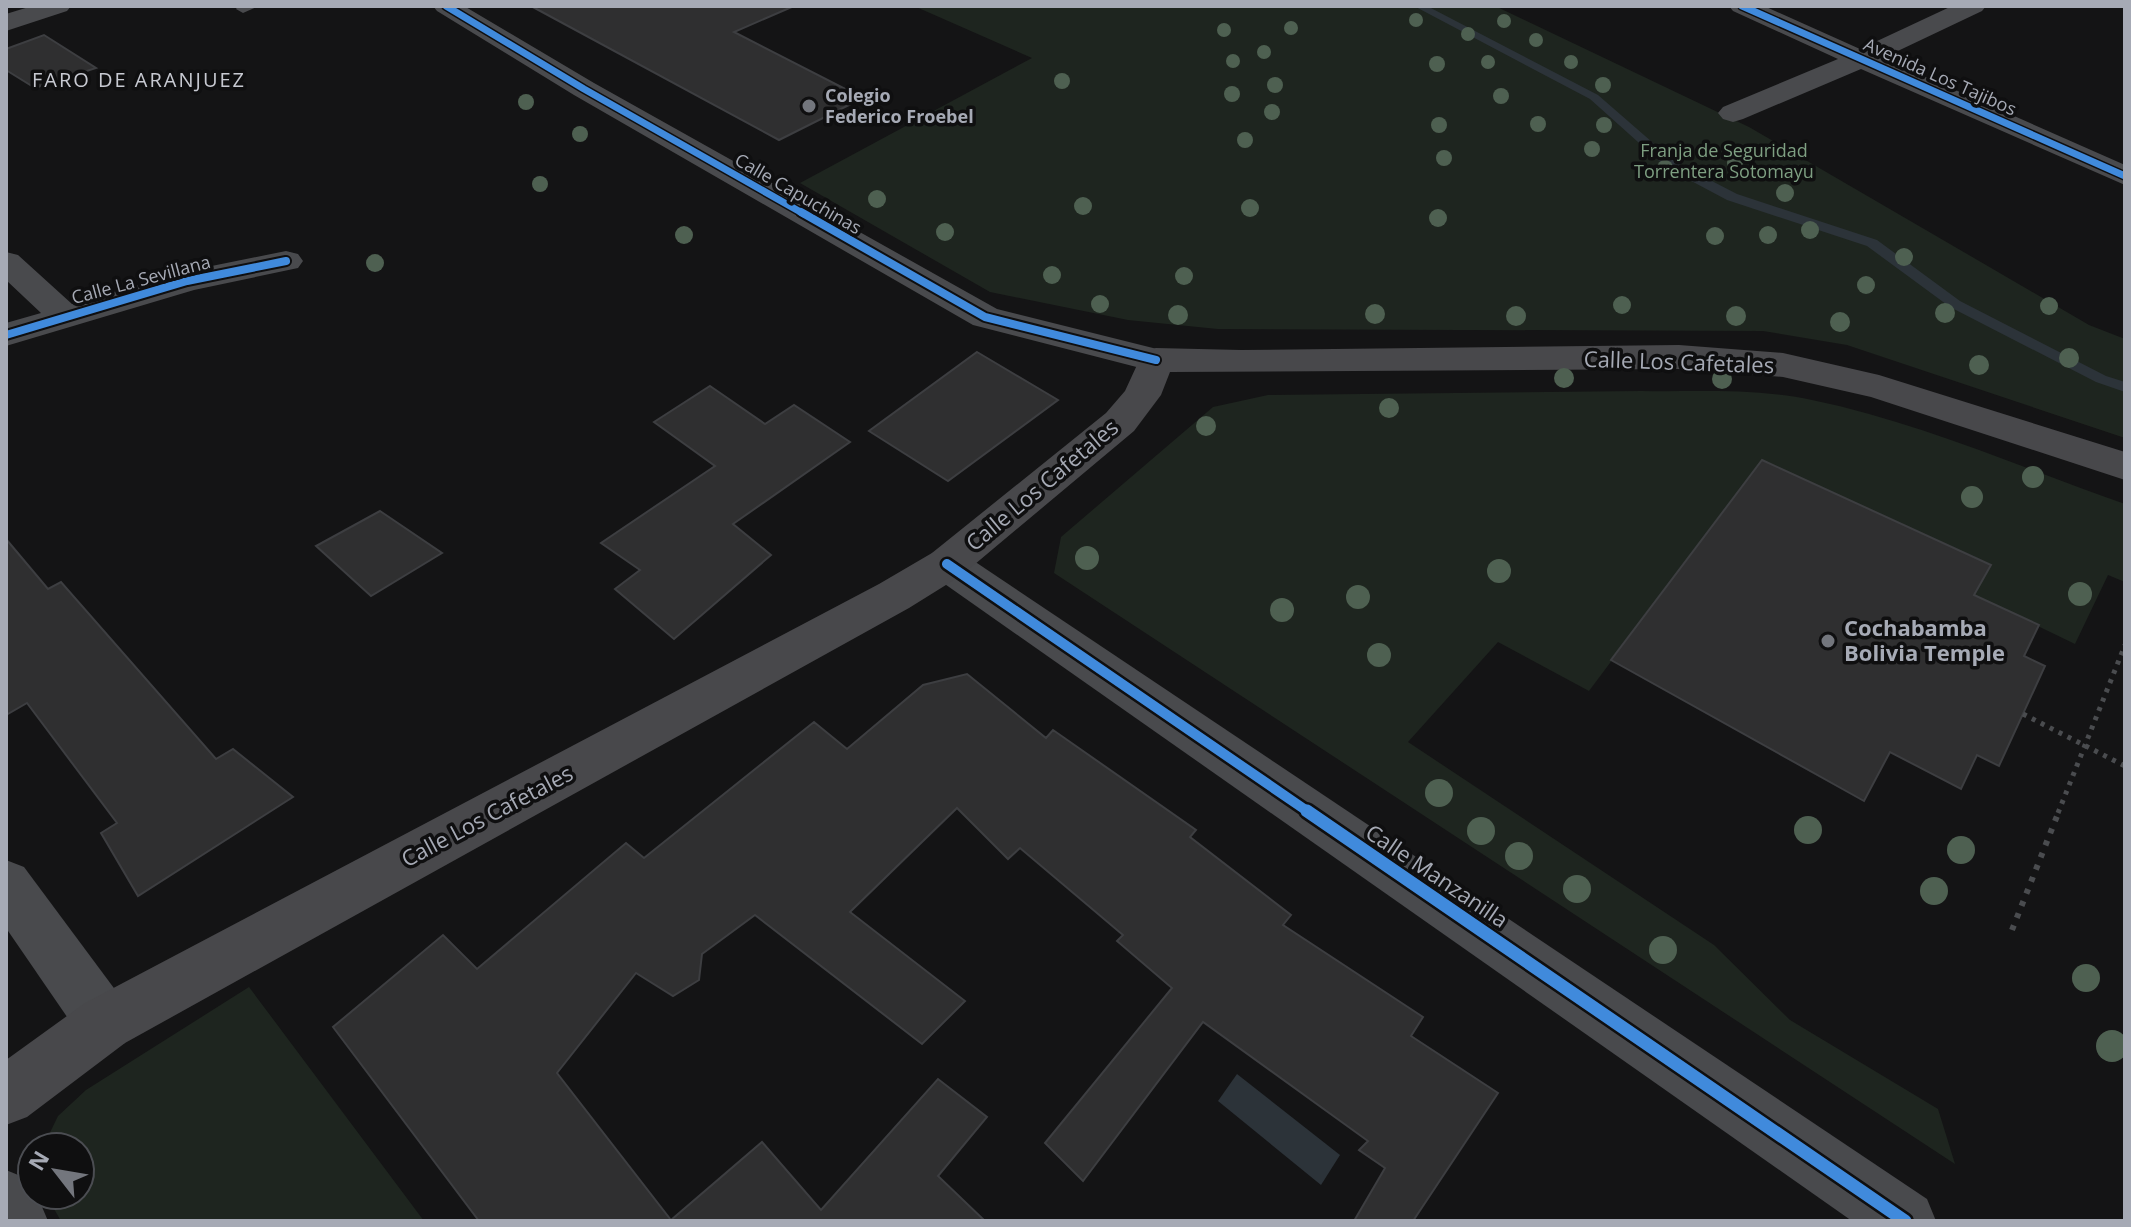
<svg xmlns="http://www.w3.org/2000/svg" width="2131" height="1227" font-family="'Open Sans',sans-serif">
<rect width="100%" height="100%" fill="#141415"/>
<!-- green -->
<g fill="#1e251f">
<path d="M 914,6 L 1495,6 L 1749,127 L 2089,325 L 2125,339 L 2125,438 L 1847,345 L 1763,331 L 1218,329 L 1128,320 L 990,292 L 800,183 L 1032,58 Z"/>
<path d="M 1641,391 C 1697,392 1757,388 1812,400 C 1919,422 2022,468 2125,504 L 2125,582 L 2108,575 L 2075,644 L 1974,595 L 1990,564 L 1762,460 L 1589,691 L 1498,642 L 1408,742 L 1714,945 L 1790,1020 L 1938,1109 L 1955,1164 L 1054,573 L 1061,537 L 1213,407 L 1268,395 Z"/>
<path d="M 249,987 L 424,1221 L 61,1221 L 46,1195 L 80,1195 L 80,1147 L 43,1147 L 58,1116 L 86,1090 Z"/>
</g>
<!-- water -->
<path fill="#2c3339" d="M 1237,1074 L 1340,1155 L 1321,1185 L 1218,1101 Z"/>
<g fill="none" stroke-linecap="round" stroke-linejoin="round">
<!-- stream -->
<path fill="#2c3339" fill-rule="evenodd" d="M 1414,6 L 1427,6 L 1598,95 L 1675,162 L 1737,194 L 1877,240 L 1960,301 L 2106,376 L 2125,382 L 2125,392 L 2096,382 L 1950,307 L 1867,246 L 1727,200 L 1667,168 L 1590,99 Z"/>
</g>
<!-- building -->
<g fill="#2f2f30" stroke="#3d3e41" stroke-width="2">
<path d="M 531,6 L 794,6 L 734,32 L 863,98 L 779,140 Z"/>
<path d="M 44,35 L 96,68 L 35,88 L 6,70 L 6,49 Z"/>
<path d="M 977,352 L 1058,400 L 948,481 L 869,431 Z"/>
<path d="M 710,386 L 765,424 L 794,405 L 850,442 L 733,524 L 771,555 L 674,639 L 615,589 L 640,570 L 601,543 L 715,466 L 654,422 Z"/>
<path d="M 1762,460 L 1991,565 L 1974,595 L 2039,625 L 2024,656 L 2045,666 L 1999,766 L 1977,755 L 1961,789 L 1890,752 L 1864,801 L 1611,660 Z"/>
<path d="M 380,511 L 442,553 L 371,596 L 316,546 Z"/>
<path d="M 6,539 L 48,589 L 61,582 L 216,759 L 233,749 L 293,797 L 138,896 L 101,833 L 117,823 L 27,703 L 6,715 Z"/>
<path d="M 967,674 L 1046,738 L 1053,730 L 1196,830 L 1190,837 L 1291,915 L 1283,925 L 1423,1017 L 1411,1036 L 1498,1093 L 1413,1221 L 1354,1221 L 1385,1168 L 1359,1150 L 1368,1141 L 1203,1022 L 1083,1181 L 1045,1143 L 1172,988 L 1117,941 L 1123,935 L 1020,848 L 1008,859 L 957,808 L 850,912 L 965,1001 L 922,1044 L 755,915 L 702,954 L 699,980 L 673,996 L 636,973 L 557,1073 L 671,1220 L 762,1142 L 821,1210 L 938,1079 L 987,1117 L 938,1176 L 985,1221 L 479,1221 L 333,1027 L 443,935 L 477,969 L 626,843 L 644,858 L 814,722 L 847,749 L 923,685 Z"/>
</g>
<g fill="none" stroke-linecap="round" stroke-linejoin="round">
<!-- path-far1 -->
<g stroke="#4a4c4f" stroke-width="5" stroke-dasharray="4 6" stroke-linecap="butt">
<path d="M 2023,714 L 2125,766"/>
<path d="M 2058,813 L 2125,645"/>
</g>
<!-- path -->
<path stroke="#4a4c4f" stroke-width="6" stroke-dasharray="5 8" stroke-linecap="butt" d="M 2012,930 L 2059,811"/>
<!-- service -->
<path fill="#494a4d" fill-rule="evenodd" d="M 238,6 L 259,6 L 243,13 L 236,9 Z"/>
<!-- minor -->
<g fill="#494a4d" fill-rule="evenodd">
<path d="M 32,6 L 71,6 L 67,11 L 6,31 L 6,14 Z"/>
<path d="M 433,6 L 464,6 L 594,83 L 997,309 L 1169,352 L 1174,360 L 1169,368 L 1156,372 L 973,325 L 574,95 L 437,11 Z"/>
<path d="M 1729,6 L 1764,6 L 1860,49 L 1952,6 L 1986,6 L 1982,11 L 1883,58 L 2125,165 L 2125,185 L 1861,69 L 1743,119 L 1733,122 L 1723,119 L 1718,113 L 1723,107 L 1838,59 L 1733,11 Z"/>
<path d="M 286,251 L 298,254 L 303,261 L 298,268 L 194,290 L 6,346 L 6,323 L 41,313 L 6,280 L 6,252 L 18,255 L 72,304 L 187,271 Z"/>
<path d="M 947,548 L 962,553 L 1927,1199 L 1936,1221 L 1852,1221 L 932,575 L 926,564 L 932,553 Z"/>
<path d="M 6,860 L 24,867 L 125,1003 L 133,1023 L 125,1043 L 105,1051 L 85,1043 L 6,928 Z"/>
<path d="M 6,1170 L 28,1179 L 32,1195 L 37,1195 L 48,1221 L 6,1221 Z"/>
</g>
<!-- secondary -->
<path fill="#48484b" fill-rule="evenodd" d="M 1679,345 L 1783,353 L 1879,375 L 2125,452 L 2125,480 L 1871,397 L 1783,377 L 1679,369 L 1170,372 L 1161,395 L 1134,431 L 962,575 L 909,608 L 125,1043 L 27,1117 L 6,1125 L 6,1060 L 85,1003 L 879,584 L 932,553 L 1106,413 L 1125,391 L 1143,352 L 1156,348 L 1241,350 Z"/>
<!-- cycleway-far3 casing -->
<g stroke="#0f0f10" stroke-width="10">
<g id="cycleway-far3">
<path d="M 446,6 L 584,89 L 804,214"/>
<path d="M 1742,6 L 2125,176"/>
</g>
</g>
<!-- cycleway-far2 casing -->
<g stroke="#0f0f10" stroke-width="12">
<g id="cycleway-far2">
<path d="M 801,212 L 985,317 L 1156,360"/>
<path d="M 6,335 L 187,281 L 286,261"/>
</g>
</g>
<!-- cycleway-far1 casing -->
<g stroke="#0f0f10" stroke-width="15">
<path id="cycleway-far1" d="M 947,564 L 1310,813"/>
</g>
<!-- cycleway casing -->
<g stroke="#0f0f10" stroke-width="18">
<path id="cycleway" d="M 1307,811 L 1905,1221"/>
</g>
<!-- cycleway-far3 -->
<use href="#cycleway-far3" stroke="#408adc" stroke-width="7"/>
<!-- cycleway-far2 -->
<use href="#cycleway-far2" stroke="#408adc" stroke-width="8"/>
<!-- cycleway-far1 -->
<use href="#cycleway-far1" stroke="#408adc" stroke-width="10"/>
<!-- cycleway -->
<use href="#cycleway" stroke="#408adc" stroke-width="13"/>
</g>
<!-- trees -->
<g fill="#4e6051">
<circle cx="1416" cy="20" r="7"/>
<circle cx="1504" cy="21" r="7"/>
<circle cx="1291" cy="28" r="7"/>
<circle cx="1224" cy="30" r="7"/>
<circle cx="1468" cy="34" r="7"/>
<circle cx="1536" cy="40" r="7"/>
<circle cx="1264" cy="52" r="7"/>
<circle cx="1233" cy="61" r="7"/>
<circle cx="1488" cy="62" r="7"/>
<circle cx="1571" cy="62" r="7"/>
<circle cx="1437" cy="64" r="8"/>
<circle cx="1062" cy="81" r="8"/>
<circle cx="1275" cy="85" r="8"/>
<circle cx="1603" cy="85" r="8"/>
<circle cx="1232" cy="94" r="8"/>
<circle cx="1501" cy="96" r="8"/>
<circle cx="526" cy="102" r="8"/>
<circle cx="1272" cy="112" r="8"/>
<circle cx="1538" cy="124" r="8"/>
<circle cx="1439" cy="125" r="8"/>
<circle cx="1604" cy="125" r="8"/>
<circle cx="580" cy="134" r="8"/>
<circle cx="1245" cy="140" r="8"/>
<circle cx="1592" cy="149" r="8"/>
<circle cx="1444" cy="158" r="8"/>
<circle cx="1735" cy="163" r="8"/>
<circle cx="1665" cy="168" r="8"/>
<circle cx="540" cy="184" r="8"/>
<circle cx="1785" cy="193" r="9"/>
<circle cx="877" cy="199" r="9"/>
<circle cx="1083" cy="206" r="9"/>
<circle cx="1250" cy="208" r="9"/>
<circle cx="1438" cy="218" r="9"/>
<circle cx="1810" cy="230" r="9"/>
<circle cx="945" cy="232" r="9"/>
<circle cx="684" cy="235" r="9"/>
<circle cx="1768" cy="235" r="9"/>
<circle cx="1715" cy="236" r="9"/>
<circle cx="1904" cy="257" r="9"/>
<circle cx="375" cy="263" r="9"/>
<circle cx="1052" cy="275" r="9"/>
<circle cx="1184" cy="276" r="9"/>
<circle cx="1866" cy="285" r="9"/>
<circle cx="1100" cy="304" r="9"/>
<circle cx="1622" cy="305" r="9"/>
<circle cx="2049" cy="306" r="9"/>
<circle cx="1945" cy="313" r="10"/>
<circle cx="1375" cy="314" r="10"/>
<circle cx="1178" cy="315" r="10"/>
<circle cx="1516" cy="316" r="10"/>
<circle cx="1736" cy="316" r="10"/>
<circle cx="1840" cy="322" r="10"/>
<circle cx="2069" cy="358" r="10"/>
<circle cx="1979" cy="365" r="10"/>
<circle cx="1564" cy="378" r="10"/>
<circle cx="1722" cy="379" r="10"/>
<circle cx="1389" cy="408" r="10"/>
<circle cx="1206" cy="426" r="10"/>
<circle cx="2033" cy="477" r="11"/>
<circle cx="1972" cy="497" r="11"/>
<circle cx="1087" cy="558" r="12"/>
<circle cx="1499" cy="571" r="12"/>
<circle cx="2080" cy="594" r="12"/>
<circle cx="1358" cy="597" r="12"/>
<circle cx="1282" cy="610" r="12"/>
<circle cx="1379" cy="655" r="12"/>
<circle cx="1439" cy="793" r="14"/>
<circle cx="1808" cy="830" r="14"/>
<circle cx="1481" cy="831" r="14"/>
<circle cx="1961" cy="850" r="14"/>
<circle cx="1519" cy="856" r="14"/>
<circle cx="1577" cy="889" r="14"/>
<circle cx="1934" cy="891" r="14"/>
<circle cx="1663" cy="950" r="14"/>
<circle cx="2086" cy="978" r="14"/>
<circle cx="2112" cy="1046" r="16"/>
</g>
<!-- markers -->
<g fill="#73767d" stroke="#0f0f10" stroke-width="3">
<circle cx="809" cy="106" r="8"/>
<circle cx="1828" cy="641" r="8"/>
</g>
<g text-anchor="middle" stroke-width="7" stroke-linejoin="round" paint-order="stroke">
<!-- far-street labels -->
<g font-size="18" fill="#a6aab5" stroke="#0f0f10">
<text transform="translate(1940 77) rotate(24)" y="6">Avenida Los Tajibos</text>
<text transform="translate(798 194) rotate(30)" y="6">Calle Capuchinas</text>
<text transform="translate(141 280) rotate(-15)" y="6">Calle La Sevillana</text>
</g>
<!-- far-poi labels -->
<g font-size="18" font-weight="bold" fill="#a6aab5" stroke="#0f0f10" text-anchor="start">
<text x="825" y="102">Colegio<tspan x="825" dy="21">Federico Froebel</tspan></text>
</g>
<!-- far-park labels -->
<g font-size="18" fill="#7e9f82" stroke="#0f0f10">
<text x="1724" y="157">Franja de Seguridad<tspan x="1724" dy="21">Torrentera Sotomayu</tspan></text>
</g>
<!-- far-neighbourhood labels -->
<g font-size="20" letter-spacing="2" fill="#c7c9d1" stroke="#0f0f10">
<text x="139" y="87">FARO DE ARANJUEZ</text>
</g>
<!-- street labels -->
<g font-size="22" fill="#a6aab5" stroke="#0f0f10">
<text transform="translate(1679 362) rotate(2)" y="8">Calle Los Cafetales</text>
<text transform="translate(1042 485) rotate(-40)" y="8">Calle Los Cafetales</text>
<text transform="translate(487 816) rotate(-28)" y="8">Calle Los Cafetales</text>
<text transform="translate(1437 876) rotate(34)" y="8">Calle Manzanilla</text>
</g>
<!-- poi labels -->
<g font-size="22" font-weight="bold" fill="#a6aab5" stroke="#0f0f10" text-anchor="start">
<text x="1844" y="636">Cochabamba<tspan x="1844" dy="25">Bolivia Temple</tspan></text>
</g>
</g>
<!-- border -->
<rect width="2131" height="1227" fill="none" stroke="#a6aab5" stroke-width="16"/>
<!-- north arrow -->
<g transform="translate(56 1171) rotate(301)"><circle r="38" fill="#0f0f10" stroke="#4b4d52" stroke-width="2"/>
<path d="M0-6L14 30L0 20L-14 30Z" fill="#73767d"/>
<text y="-12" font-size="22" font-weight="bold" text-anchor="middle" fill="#a6aab5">N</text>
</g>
</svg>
